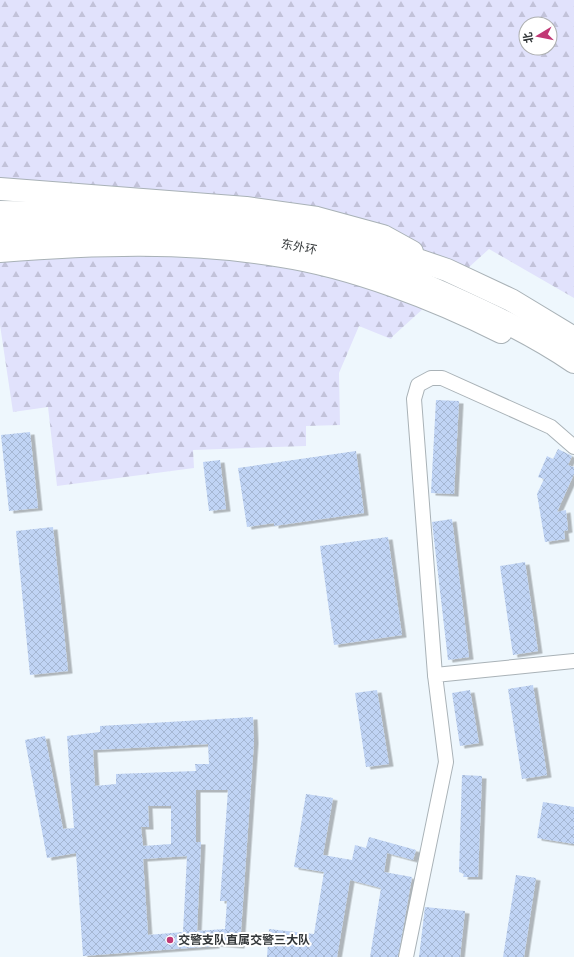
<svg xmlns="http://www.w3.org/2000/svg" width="574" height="957" font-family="Barlow,'Noto Sans SC',sans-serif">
<defs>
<pattern id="forest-firs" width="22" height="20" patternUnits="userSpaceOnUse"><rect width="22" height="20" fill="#e1e2fc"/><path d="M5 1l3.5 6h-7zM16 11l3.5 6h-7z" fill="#c2c2d9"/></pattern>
<pattern id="building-cross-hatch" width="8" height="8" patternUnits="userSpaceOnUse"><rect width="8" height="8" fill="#c0d4f5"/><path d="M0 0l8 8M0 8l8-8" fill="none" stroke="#a5b7d3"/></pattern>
<filter id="shadow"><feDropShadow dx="4.5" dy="2.5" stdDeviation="0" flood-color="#0004"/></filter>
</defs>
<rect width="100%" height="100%" fill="#eef7fd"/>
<!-- forest -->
<path fill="url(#forest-firs)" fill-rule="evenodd" d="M 0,0 L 574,0 L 574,298 L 489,249 L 393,336 L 391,339 L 359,326 L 339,373 L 340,425 L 306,426 L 306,446 L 193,450 L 194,468 L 57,486 L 48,407 L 13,412 L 0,325 ZM 526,24 L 550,24 L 550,48 L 526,48 Z"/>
<!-- building -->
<g fill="url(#building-cross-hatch)" fill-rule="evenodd" filter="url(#shadow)">
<path d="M 436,400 L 459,401 L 454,494 L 431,493 Z"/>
<path d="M 30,432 L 38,508 L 9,511 L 1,435 Z"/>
<path d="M 558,449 L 572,456 L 568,465 L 574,467 L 574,474 L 557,512 L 566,510 L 568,530 L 564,531 L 565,539 L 545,542 L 537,494 L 544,479 L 538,477 L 547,456 L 553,459 Z"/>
<path d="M 356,451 L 364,513 L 274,526 L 274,523 L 247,527 L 238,468 Z"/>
<path d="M 220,460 L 226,509 L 209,511 L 203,462 Z"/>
<path d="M 452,519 L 469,657 L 448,660 L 432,522 Z"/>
<path d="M 53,527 L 68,671 L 30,675 L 16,531 Z"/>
<path d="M 388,537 L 402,635 L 334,645 L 320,546 Z"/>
<path d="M 525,562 L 538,651 L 513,655 L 500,566 Z"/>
<path d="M 533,685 L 547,775 L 522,779 L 508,689 Z"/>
<path d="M 377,690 L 389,764 L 366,767 L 355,693 Z"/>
<path d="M 470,690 L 479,743 L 460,746 L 452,693 Z"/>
<path d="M 253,717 L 254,741 L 240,946 L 215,944 L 215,946 L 83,956 L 76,853 L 47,858 L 25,740 L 45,736 L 63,829 L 74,828 L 67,736 L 100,732 L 100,726 ZM 208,744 L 209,764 L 195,764 L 196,771 L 116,774 L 116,784 L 95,786 L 93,750 ZM 196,790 L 228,790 L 220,901 L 227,901 L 225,929 L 197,931 L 201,842 L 196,842 ZM 148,806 L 171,806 L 171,844 L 143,846 L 141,827 L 149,827 ZM 187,856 L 183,932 L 148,935 L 143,859 Z"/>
<path d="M 462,775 L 482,776 L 478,877 L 463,877 L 464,874 L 459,872 Z"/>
<path d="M 306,794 L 333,798 L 323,855 L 352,860 L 355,845 L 366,848 L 369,837 L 416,850 L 413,860 L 387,853 L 384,872 L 412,877 L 398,957 L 370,957 L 381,888 L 350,880 L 337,957 L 267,957 L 269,929 L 314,934 L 324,872 L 294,867 Z"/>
<path d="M 543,802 L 574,807 L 574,844 L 537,838 Z"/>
<path d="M 516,875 L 536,878 L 524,957 L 503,957 Z"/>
<path d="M 425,907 L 465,911 L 460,957 L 419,957 Z"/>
</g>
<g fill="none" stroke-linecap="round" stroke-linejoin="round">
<!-- minor casing -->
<g stroke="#a9b2b7" stroke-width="16">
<g id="minor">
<path d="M 435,675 L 414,399 L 418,385 L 431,378 L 442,378 L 551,427 L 574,447"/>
<path d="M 406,957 L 446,762 L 435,675 L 574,661"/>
</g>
</g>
<!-- primary casing -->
<g stroke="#a9b2b7" stroke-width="24">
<g id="primary">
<path d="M 0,189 L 246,208 L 317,218 L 383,236 L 412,252"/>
<path d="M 0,251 C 92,244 189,240 281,256 C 353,267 435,299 501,332"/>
</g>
</g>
<!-- trunk casing -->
<g stroke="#a9b2b7" stroke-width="24">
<g id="trunk">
<path d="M 0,212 L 187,215 L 277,224 L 359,240 L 447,270 L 511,300 L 574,338"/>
<path d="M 0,231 C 90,233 183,228 272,242 C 306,247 341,254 373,264 C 397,271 420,283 443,293 C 488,313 533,334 574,362"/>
</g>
</g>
<!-- minor -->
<use href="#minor" stroke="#fff" stroke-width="14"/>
<!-- primary -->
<use href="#primary" stroke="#fff" stroke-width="22"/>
<!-- trunk -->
<use href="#trunk" stroke="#fff" stroke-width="22"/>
</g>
<!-- markers -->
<circle fill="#c13875" stroke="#fff" stroke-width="1.5" cx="170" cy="940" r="4"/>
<g text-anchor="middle" stroke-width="4" stroke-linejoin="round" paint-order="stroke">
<!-- street labels -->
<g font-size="12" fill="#333739" stroke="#fff">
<text transform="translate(299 247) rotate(11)" y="4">东外环</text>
</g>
<!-- poi labels -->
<g font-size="12" font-weight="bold" fill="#333739" stroke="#fff" text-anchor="start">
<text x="178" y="944">交警支队直属交警三大队</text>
</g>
</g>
<!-- north arrow -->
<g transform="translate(538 36) rotate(260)"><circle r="19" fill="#ffffff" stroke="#adafb0"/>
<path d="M0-3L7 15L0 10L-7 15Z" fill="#c13875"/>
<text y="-6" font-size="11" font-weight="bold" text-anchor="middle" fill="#333739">北</text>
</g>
</svg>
